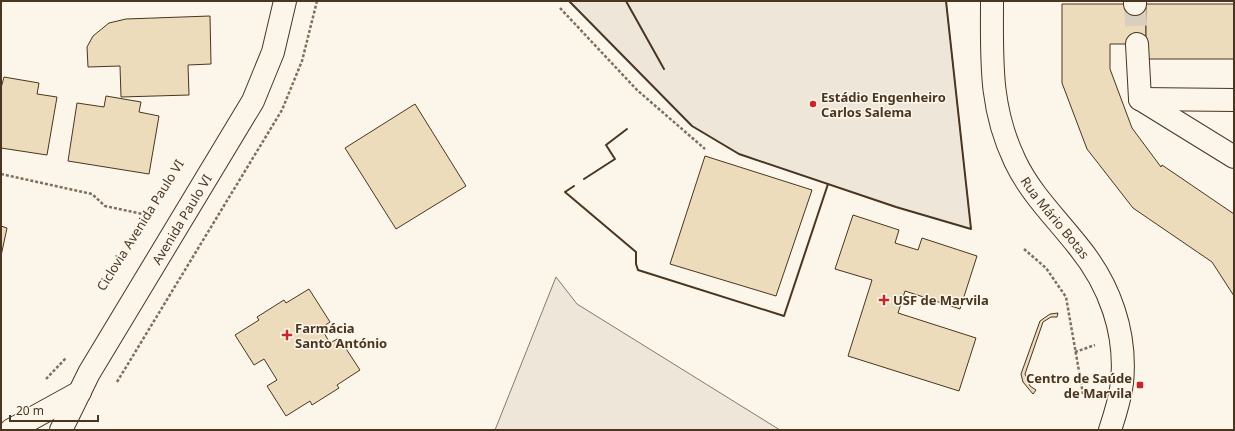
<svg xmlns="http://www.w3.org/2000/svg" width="1235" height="431" font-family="'Noto Sans',sans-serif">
<rect width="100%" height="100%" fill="#fbf6e9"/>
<!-- green -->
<g fill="#ede6d9" stroke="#887966">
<path d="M 569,1 L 946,1 L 971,229 L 896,207 L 739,154 L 692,126 Z"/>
<path d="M 556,277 L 577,304 L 780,430 L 495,430 Z"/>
</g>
<!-- building -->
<g fill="#ecdcbc" stroke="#4a3520">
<path d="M 1062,4 L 1146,4 L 1146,44 L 1110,44 L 1110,69 L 1132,128 L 1161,167 L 1162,165 L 1234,214 L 1234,296 L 1212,262 L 1133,208 L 1087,149 L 1062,83 Z"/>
<rect x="1146" y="4" width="88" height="55"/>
<path d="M 210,16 L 211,64 L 188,65 L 189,95 L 121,97 L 120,66 L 88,67 L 87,47 L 93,36 L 109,23 L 126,19 Z"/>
<path d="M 4,77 L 39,83 L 37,94 L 57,97 L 47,155 L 1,148 L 1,88 Z"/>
<path d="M 106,96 L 141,102 L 139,112 L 159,116 L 149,174 L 68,161 L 77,103 L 104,107 Z"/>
<path d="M 415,104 L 466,186 L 396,229 L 345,148 Z"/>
<path d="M 705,156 L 812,190 L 776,296 L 670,264 Z"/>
<path d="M 853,215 L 899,230 L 895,243 L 918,250 L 922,238 L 977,256 L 960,309 L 905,291 L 898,313 L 976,338 L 959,391 L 848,356 L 872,280 L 835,269 Z"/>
<path d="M 1,226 L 7,228 L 1,256 Z"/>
<path d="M 309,289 L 330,322 L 321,328 L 330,343 L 339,338 L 360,370 L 337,385 L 339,388 L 312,405 L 310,401 L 286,416 L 267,386 L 277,380 L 264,359 L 254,365 L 235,335 L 259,320 L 257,317 L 284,300 L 286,303 Z"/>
<path d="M 1058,313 L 1057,317 L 1051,317 L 1043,322 L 1025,374 L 1030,386 L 1036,390 L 1033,394 L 1023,382 L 1021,374 L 1040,321 L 1050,314 Z"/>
</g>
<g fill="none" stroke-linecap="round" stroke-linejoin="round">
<!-- minor-tunnel -->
<path stroke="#d8cfc1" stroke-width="22" stroke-dasharray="22 11" stroke-linecap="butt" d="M 1135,4 L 1137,44"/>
<!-- minor casing -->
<g stroke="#4a3520" stroke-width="24">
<g id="minor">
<path id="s1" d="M 992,1 C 992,59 989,107 1015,161 C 1030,193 1056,218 1078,246 C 1110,285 1127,333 1122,383 C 1120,399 1115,415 1110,430"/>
<path d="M 1135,1 L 1135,4"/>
<path d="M 1137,44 L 1140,99"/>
<path d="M 1140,99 L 1234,157"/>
<path d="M 1140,99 L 1234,100"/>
<path d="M 11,430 L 80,392"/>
</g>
</g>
<!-- major casing -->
<g stroke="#4a3520" stroke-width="24">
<g id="major">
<path id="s2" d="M 61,430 L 89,373 L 253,101 L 273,52 L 285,1"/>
</g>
</g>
<!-- path -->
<g stroke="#7f6f5c" stroke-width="2.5" stroke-dasharray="3 2" stroke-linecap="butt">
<path d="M 560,8 L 637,90 L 705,149"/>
<path d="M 1,174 L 92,194 L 105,206 L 152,216"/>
<path d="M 1024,249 L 1046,268 L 1066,297 L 1083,394"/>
<path d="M 1075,352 L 1095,345"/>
<path d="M 46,379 L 66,358"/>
<path d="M 117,382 L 282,110 L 302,61 L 317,1"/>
</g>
<!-- minor -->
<use href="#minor" stroke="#fbf6e9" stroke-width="22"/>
<!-- major -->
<use href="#major" stroke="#fbf6e9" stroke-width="22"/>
<!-- wall -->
<g stroke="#4a3520" stroke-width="2">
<path d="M 569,1 L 692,126 L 739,154 L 896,207 L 971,229 L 946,1"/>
<path d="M 626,1 L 664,69"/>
<path d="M 584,179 L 615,159 L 606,145 L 627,129"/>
<path d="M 574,186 L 565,192 L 636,252 L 636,264 L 638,270 L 784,316 L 828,184"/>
</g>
</g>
<!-- markers -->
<g fill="#c62828" stroke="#fbf6e9" stroke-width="1.5">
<circle cx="813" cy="104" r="4"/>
<path d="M882 294h4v4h4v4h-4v4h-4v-4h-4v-4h4z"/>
<path d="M285 329h4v4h4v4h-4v4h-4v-4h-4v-4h4z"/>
<rect x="1136" y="381" width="8" height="8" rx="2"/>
</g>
<g text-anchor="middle" stroke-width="3" stroke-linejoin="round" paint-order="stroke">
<!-- poi labels -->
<g font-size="13" font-weight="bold" fill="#4a3520" stroke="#fbf6e9" text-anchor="start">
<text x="821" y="102">Estádio Engenheiro<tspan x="821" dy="15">Carlos Salema</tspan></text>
<text x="893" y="305">USF de Marvila</text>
<text x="295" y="333">Farmácia<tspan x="295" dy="15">Santo António</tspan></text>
<text x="1132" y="383" text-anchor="end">Centro de Saúde<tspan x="1132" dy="15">de Marvila</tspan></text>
</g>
<!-- street labels -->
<g font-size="13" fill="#4a3520" stroke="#fbf6e9">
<text dy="5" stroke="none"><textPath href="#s1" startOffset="233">Rua Mário Botas</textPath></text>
<text dy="5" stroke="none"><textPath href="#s2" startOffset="243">Avenida Paulo VI</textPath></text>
<text transform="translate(140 225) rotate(-58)" y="5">Ciclovia Avenida Paulo VI</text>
</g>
</g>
<!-- border -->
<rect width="1235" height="431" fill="none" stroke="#4a3520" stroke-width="4"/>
<!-- scale -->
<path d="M10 415v6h88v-6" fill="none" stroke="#4a3520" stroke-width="2"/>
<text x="16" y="415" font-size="12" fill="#4a3520" stroke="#fbf6e9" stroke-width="3" paint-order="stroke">20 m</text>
</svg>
